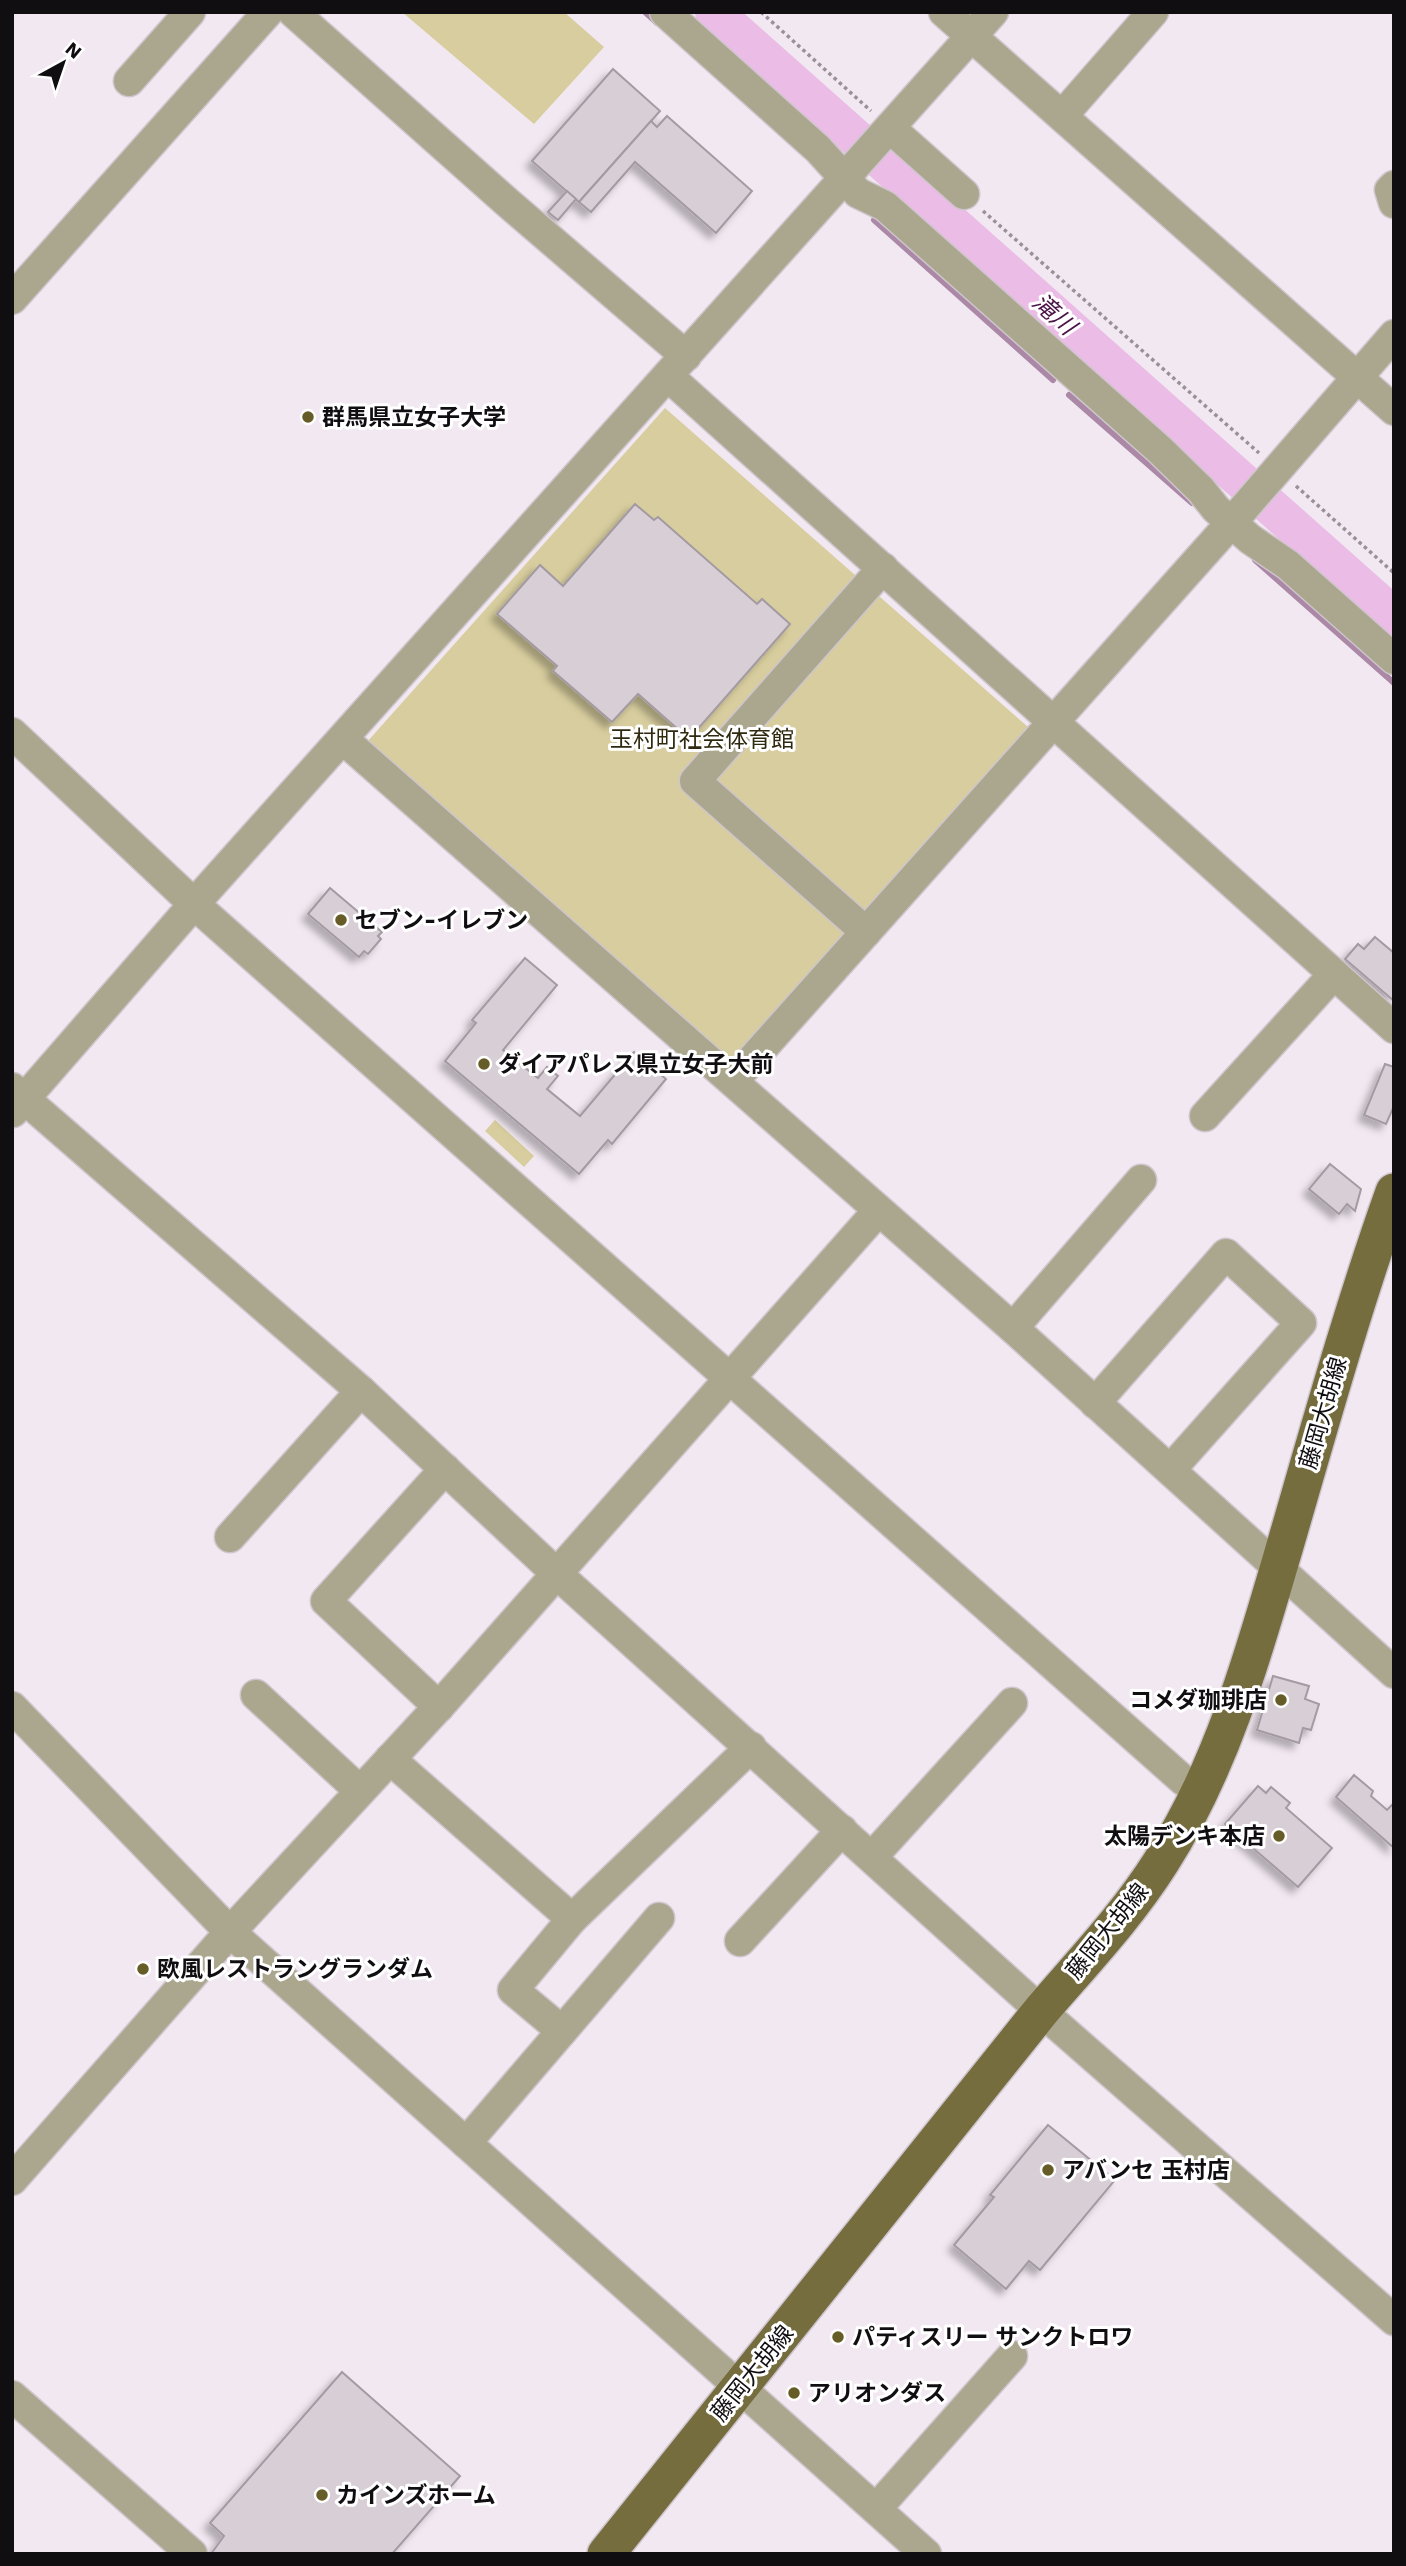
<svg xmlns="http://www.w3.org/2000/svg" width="1406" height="2566" font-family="'Work Sans','Noto Sans JP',sans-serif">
<defs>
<filter id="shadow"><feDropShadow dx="-6" dy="6" stdDeviation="3.5" flood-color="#0004"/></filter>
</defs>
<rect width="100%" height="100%" fill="#f2e8f1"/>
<!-- green -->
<g fill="#d7cd9e">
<path d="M 402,12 L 564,12 L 604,47 L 534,124 Z"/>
<path d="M 665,408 L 1028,727 L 733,1066 L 367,742 Z"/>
<path d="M 495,1120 L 534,1156 L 524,1167 L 485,1131 Z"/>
</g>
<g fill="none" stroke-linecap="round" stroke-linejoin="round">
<!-- stream -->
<g stroke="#aa88a6" stroke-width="6">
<path d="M 645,12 L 657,23"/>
<path d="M 874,220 L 1053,380"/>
<path d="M 1069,395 L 1192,503"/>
<path d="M 1255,560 L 1394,683"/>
</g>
<!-- river -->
<path stroke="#ebbce6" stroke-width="38" d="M 714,12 L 1394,616"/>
</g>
<!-- building -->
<g fill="#d8ced6" stroke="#a39aa2" stroke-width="2" filter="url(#shadow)">
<path d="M 613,69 L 660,111 L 579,202 L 532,161 Z"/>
<path d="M 667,116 L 752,191 L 716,233 L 635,162 L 591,212 L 579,202 L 651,121 L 657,127 Z"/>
<path d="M 567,191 L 576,199 L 558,220 L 548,212 Z"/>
<path d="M 635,504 L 654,520 L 658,517 L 757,604 L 762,599 L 790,624 L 689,739 L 638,694 L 612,722 L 553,671 L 557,666 L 497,614 L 540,565 L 563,586 Z"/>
<path d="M 330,888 L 382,932 L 378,936 L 381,939 L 368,954 L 364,951 L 359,957 L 308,914 Z"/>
<path d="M 1375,937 L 1394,953 L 1394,1001 L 1345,959 L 1358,944 L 1364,949 Z"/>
<path d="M 525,958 L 557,985 L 503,1050 L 538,1078 L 547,1067 L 558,1076 L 547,1089 L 580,1116 L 634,1052 L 666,1079 L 612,1144 L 608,1140 L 579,1174 L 445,1061 L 476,1023 L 472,1020 Z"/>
<path d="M 1385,1064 L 1394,1067 L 1394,1106 L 1386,1124 L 1364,1115 Z"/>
<path d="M 1330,1164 L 1361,1189 L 1355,1211 L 1347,1204 L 1339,1214 L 1309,1189 Z"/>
<path d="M 1273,1676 L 1309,1686 L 1305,1699 L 1319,1704 L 1311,1730 L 1303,1728 L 1299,1743 L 1257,1730 Z"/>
<path d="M 1354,1775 L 1373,1791 L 1371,1796 L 1387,1810 L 1394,1803 L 1394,1848 L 1336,1797 Z"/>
<path d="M 1258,1786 L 1266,1793 L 1271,1787 L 1290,1803 L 1286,1808 L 1332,1848 L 1298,1887 L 1225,1824 Z"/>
<path d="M 1048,2125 L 1115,2180 L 1040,2270 L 1029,2261 L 1006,2289 L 954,2245 L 994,2197 L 990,2195 Z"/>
<path d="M 342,2372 L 460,2476 L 392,2554 L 211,2554 L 224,2536 L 210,2523 Z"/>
</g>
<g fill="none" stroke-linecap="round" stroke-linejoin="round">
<!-- minor casing -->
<g stroke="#cec5cd" stroke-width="33">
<g id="minor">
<path d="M 293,12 L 508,203 L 686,356"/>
<path d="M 665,12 L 818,149 L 858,193 L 885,206 L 1160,450 L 1201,490 L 1216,509 L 1250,539 L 1288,565 L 1394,659"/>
<path d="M 944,12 L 1394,410"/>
<path d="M 129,81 L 190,12"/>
<path d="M 1062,116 L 1153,12"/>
<path d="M 890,128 L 964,194"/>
<path d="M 1394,186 L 1390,190 L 1394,203"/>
<path d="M 12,299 L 268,12"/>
<path d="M 668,376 L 1394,1028"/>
<path d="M 12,733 L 194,904 L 1183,1780 L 1200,1790"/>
<path d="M 344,740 L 1013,1328 L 1394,1673"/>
<path d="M 866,932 L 695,781 L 883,568"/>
<path d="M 733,1081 L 1231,523 L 1394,335"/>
<path d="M 12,1088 L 361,1391 L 556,1573 L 1041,2011 L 1394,2320"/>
<path d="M 13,1112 L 194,904 L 993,12"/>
<path d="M 1205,1116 L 1334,974"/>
<path d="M 1013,1328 L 1141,1180"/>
<path d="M 1095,1403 L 1226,1254 L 1301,1323 L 1171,1469"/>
<path d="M 230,1537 L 361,1391"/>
<path d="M 256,1695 L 360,1791"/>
<path d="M 12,1707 L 230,1932 L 926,2554"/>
<path d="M 439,1707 L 326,1601 L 445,1469"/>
<path d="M 390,1759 L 572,1919 L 513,1990 L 562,2031"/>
<path d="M 872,1857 L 1012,1703"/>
<path d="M 572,1919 L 751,1747"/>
<path d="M 740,1941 L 842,1830"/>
<path d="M 466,2143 L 659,1918"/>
<path d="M 12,2180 L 230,1932 L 444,1701 L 878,1211"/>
<path d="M 12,2396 L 192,2554"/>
<path d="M 876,2509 L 1012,2356"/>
</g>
</g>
<!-- major casing -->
<g stroke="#cec5cd" stroke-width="40">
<path id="major" d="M 606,2554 L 1041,2011 C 1082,1963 1127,1916 1161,1862 C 1225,1762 1256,1645 1289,1532 C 1322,1418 1354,1304 1394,1192"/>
</g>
<!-- path -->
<g stroke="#989197" stroke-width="3.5" stroke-dasharray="3.5 3.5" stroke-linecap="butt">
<path d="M 761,12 L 871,111"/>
<path d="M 983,211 L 1259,453"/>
<path d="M 1296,486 L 1394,573"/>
</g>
<!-- minor -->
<use href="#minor" stroke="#aba78e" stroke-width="30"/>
<!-- major -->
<use href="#major" stroke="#766d3f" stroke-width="37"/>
</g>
<!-- markers -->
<g fill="#665c28" stroke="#fff" stroke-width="2.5">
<circle cx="308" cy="417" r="7"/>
<circle cx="341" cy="920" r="7"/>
<circle cx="484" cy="1064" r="7"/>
<circle cx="1281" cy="1700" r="7"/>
<circle cx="1279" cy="1836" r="7"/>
<circle cx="143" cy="1969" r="7"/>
<circle cx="1048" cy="2170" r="7"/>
<circle cx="838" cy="2337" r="7"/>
<circle cx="794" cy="2393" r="7"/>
<circle cx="322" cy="2495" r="7"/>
</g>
<g text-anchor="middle" stroke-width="6" stroke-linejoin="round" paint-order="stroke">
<!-- poi labels -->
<g font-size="23" font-weight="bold" fill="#110e11" stroke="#fff" text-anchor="start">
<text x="322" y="425">群馬県立女子大学</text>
<text x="355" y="928">セブン-イレブン</text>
<text x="498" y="1072">ダイアパレス県立女子大前</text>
<text x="1267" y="1708" text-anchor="end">コメダ珈琲店</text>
<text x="1265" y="1844" text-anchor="end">太陽デンキ本店</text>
<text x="157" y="1977">欧風レストラングランダム</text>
<text x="1062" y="2178">アバンセ 玉村店</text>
<text x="852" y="2345">パティスリー サンクトロワ</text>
<text x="808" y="2401">アリオンダス</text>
<text x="336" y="2503">カインズホーム</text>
</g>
<!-- park labels -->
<g font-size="23" fill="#2f2a0f" stroke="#fff">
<text x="702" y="747">玉村町社会体育館</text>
</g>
<!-- street labels -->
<g font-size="23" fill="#110e11" stroke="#fff">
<text transform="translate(1323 1413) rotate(-74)" y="8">藤岡大胡線</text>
<text transform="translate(1107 1931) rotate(-51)" y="8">藤岡大胡線</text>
<text transform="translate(752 2373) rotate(-51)" y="8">藤岡大胡線</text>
</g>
<!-- water labels -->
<g font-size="24" font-style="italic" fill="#4b1448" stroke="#fff">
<text transform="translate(1054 314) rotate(42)" y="8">滝川</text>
</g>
</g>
<!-- border -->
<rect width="1406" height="2566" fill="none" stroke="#110e11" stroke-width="28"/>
<!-- north arrow -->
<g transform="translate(63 63) rotate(40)" stroke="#ffffff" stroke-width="5" paint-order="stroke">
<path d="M0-5L12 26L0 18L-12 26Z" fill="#110e11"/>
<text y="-10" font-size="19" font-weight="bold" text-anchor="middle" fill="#110e11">N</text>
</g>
</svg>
